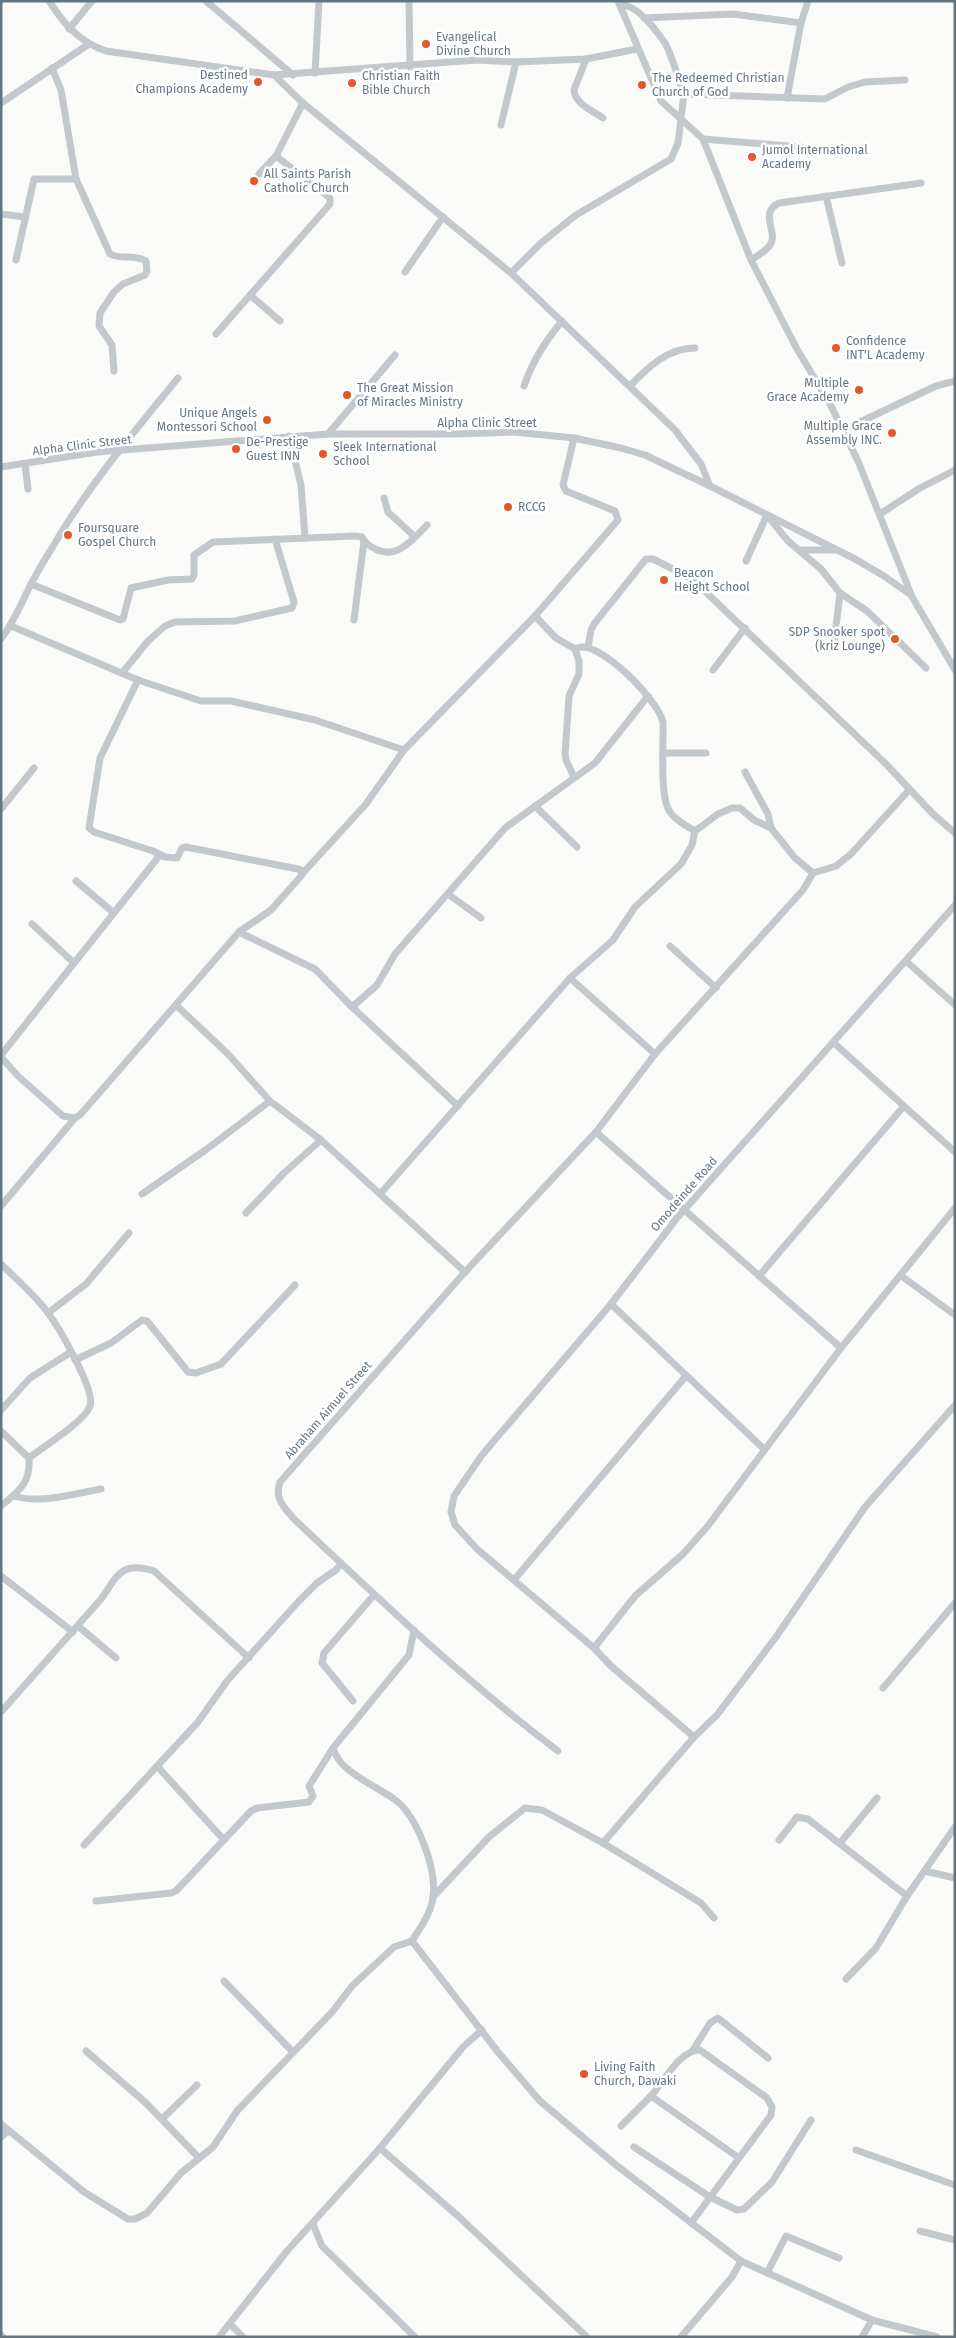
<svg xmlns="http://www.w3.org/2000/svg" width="956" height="2338" font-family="'Fira Sans',sans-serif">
<rect width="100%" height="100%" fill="#fafaf8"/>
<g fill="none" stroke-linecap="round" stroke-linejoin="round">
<!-- street -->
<g stroke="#c3c8cc" stroke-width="7">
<path d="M 49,1 C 64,24 79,42 106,51 L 274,75 L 477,60 L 516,62 L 586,59 L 637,49"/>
<path d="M 206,1 L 293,75"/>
<path d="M 409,1 L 410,67"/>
<path d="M 618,1 L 661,101 L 703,139 L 751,260 L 797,349 L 830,404 L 858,461 L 911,594"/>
<path d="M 620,5 C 636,3 656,30 665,43 C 673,58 678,78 684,94 L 825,99 L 848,87 L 865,82 L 905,80"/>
<path d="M 644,18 L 733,14 L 801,23 L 787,98"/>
<path d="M 801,23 L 808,1"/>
<path d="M 69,29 L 92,1"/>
<path d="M 586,59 L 574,90 C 575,104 593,111 603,118"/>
<path d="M 52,68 L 61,90 L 76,179 L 110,254 C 121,260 135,254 146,261 L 147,271 L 145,275 L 123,284 L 114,292 L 100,313 L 99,326 L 112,345 L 114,371"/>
<path d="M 315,73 L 319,1"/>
<path d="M 274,75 L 303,103 L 511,273 L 675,430 L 701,464 L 710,486"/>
<path d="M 1,103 L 89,44"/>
<path d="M 501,125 L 516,62"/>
<path d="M 703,139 L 801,147"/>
<path d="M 259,174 L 276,156 L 303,103"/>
<path d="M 826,196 L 842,263"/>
<path d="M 1,214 L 25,217"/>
<path d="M 16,260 L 34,179 L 76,179"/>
<path d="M 751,260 C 757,256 766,251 770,245 C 779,232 758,213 779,203 L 921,183"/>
<path d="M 405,272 L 443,217"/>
<path d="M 511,273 L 541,243 L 576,215 L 671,159 L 678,143 L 684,94"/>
<path d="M 250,295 L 280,321"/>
<path d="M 216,334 L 330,204 L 330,198 L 276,156"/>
<path d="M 524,386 C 533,360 545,342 562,321"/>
<path d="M 630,386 C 648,367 668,348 695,348"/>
<path d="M 843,430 L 936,386 L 955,381"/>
<path d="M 328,434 L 395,355"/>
<path d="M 289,436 L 301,485 L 305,538"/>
<path d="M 25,464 L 28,489"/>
<path d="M 1,467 L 97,452 L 328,434 L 457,434 L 514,432 L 574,438 L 621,448 L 645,455 L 710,486 L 855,559 L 884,576 L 911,595 L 955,670"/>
<path d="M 384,498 L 388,512 L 415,537"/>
<path d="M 880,514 L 920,488 L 955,470"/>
<path d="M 364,541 C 390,565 407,546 427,525"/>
<path d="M 801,550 L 835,550"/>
<path d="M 746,561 L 767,515 L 788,541 L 821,569 L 840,593 L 867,611 L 926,668"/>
<path d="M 31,584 L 120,620 L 123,619 L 131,588 L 168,580 L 192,579 L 194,575 L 194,555 L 213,542 L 355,536 L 362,537 L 364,541 L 354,620"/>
<path d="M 535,616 L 556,638 L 575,649 L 579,661 L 579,674 L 569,696 L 565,754 L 566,760 L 574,777"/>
<path d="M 11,626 L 138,680 L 201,701 L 231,701 L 315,720 L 404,750"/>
<path d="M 1,639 C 13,623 21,604 30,586 C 39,568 51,550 61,533 C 95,478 137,428 178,378"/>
<path d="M 834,644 L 840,593"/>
<path d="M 588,647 L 591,630 L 594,624 L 646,559 L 653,559 L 691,578 L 886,764 L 933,814 L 955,833"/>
<path d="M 575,649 C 596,635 659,701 663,722 C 664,743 659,797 670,812 C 676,821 687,826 695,831"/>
<path d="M 713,670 L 745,628"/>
<path d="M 122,673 L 148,641 L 165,626 L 175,622 L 235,621 L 292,608 L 294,602 L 275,539"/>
<path d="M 663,753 L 706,753"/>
<path d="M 745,772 L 768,814 L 771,828"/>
<path d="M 535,806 L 577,847"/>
<path d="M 1,809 L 34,768"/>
<path d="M 303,873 L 366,804 L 404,750 L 535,616 L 618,520 L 615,511 L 566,491 L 563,485 L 574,438"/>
<path d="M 76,881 L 114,913"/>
<path d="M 448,894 L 481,918"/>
<path d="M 955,905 L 677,1218 L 611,1304 L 482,1455 L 454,1496 L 451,1512 L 455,1525 L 477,1549 L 594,1648 L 611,1666 L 694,1737 L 717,1715 L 776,1637 L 865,1507 L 955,1405"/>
<path d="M 32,924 L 74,963"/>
<path d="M 239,932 L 315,969 L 352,1007 L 377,985 L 395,954 L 505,828 L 595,763 L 648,696"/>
<path d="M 670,946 L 716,988"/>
<path d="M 906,961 L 955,1005"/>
<path d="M 570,978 L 655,1054"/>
<path d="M 177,1006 L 227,1053 L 270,1101 L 321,1140 L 465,1272"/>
<path d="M 352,1007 L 458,1106"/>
<path d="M 834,1043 L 955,1152"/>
<path d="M 1,1055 L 160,855"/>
<path d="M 1,1057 L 18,1076 L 63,1116 L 75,1118"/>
<path d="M 596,1132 L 841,1348"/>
<path d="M 142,1194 L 207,1149 L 270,1101"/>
<path d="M 380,1194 L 570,978 L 613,940 L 635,907 L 681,864 L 692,845 L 695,831 L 718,814 L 732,808 L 740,808 L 754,820 L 771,828 L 795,858 L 813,873"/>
<path d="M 1,1206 L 75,1118 L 80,1115 L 239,932 L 271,910 L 302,875 L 301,870 L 298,869 L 186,847 L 182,848 L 177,858 L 165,857 L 153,851 L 94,832 L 89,828 L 100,758 L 138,680"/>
<path d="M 246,1213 L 284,1173 L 321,1140"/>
<path d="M 1,1264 C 17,1280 36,1296 49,1314 C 59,1328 96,1391 90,1406 C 85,1421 43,1447 29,1458"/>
<path d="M 900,1275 L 955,1315"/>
<path d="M 759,1276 L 904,1106"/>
<path d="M 611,1304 L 764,1449"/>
<path d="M 48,1313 L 86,1284 L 129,1233"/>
<path d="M 75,1360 L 111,1343 L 142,1320 L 147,1321 L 185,1368 L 188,1372 L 196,1373 L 221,1364 L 295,1285"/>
<path d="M 1,1410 L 30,1378 L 71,1352"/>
<path d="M 1,1431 L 29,1458 C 31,1483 19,1491 1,1506"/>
<path d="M 13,1496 C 42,1504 72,1494 101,1489"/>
<path d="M 1,1576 L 73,1632"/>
<path d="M 514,1580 L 685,1377"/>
<path d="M 78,1626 L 116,1658"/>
<path d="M 594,1648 L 635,1596 L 683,1554 L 707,1527 L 841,1348 L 955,1208"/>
<path d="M 883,1688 L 955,1603"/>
<path d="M 353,1701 L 322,1663 L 324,1653 L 374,1595"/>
<path d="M 1,1712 L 102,1598 C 118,1574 122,1561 154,1571 L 249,1658"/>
<path d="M 558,1751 C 465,1681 380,1600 295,1520 C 284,1507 274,1499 280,1482 L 465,1272 L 596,1132 L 655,1054 L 803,890 L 813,873 L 836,866 L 851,854 L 909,790"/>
<path d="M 157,1766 L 224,1840"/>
<path d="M 779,1840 L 797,1817 L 808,1819 L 907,1896"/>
<path d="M 603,1843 L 694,1737"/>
<path d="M 840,1843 L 877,1798"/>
<path d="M 84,1845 L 198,1722 L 227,1681 L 298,1602 L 317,1583 L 336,1570 L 341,1563"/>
<path d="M 925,1871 L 955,1878"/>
<path d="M 433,1897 L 489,1837 L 525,1808 L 542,1810 L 603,1843 L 701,1903 L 714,1918"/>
<path d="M 96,1901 L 171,1893 L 176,1891 L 251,1811 L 257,1808 L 309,1802 L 313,1796 L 309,1786 L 333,1748 L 409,1655 L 414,1630"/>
<path d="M 412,1941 L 498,2052 L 540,2101 L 616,2165 L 741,2261 L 872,2320 L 937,2337"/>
<path d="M 846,1979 L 876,1948 L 907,1896 L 955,1827"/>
<path d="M 224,1981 L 293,2052"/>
<path d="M 693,2050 L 710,2023 L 718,2018 L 768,2058"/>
<path d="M 86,2051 L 146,2103 L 199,2158"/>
<path d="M 162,2119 L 197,2085"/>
<path d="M 1,2124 L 84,2192 L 128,2219 L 135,2219 L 147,2213 L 181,2173 L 213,2147 L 237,2111 L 333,2011 L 352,1986 L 394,1947 L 412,1941 C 420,1928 432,1912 433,1896 C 437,1869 417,1815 394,1799 C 375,1785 339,1772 333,1748"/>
<path d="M 621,2126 L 651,2096"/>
<path d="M 1,2137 L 8,2131"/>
<path d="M 634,2147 L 710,2197 L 737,2210 L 744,2209 L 772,2182 L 811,2120"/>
<path d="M 380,2148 L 458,2216 L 587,2337"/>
<path d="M 856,2150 L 955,2185"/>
<path d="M 691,2223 L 771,2115 L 772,2107 L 767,2098 L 700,2050 C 679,2050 664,2082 651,2096 L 739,2158"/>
<path d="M 313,2224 L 322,2246 L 415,2337"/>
<path d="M 920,2231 L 955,2240"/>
<path d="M 767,2273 L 786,2236 L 839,2258"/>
<path d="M 230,2324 L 243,2337"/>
<path d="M 1,2335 L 3,2337"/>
<path d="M 219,2337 L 287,2251 L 380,2148 L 463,2047 L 482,2030"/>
<path d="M 681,2337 L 732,2277 L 741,2261"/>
<path d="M 862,2337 L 872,2320"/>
</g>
</g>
<!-- markers -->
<g fill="#e4572e" stroke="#fff" stroke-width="2">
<circle cx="426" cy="44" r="5"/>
<circle cx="258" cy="82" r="5"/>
<circle cx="352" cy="83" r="5"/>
<circle cx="642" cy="85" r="5"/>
<circle cx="752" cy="157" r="5"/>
<circle cx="254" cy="181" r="5"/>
<circle cx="836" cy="348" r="5"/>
<circle cx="859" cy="390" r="5"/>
<circle cx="347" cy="395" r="5"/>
<circle cx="267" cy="420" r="5"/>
<circle cx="892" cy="433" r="5"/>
<circle cx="236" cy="449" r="5"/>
<circle cx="323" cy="454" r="5"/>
<circle cx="508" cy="507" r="5"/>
<circle cx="68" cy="535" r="5"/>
<circle cx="664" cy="580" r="5"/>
<circle cx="895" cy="639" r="5"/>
<circle cx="584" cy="2074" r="5"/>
</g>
<g text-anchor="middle" stroke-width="5" stroke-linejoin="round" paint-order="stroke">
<!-- poi labels -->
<g font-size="12" fill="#657683" stroke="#fff" text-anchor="start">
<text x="436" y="41">Evangelical<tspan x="436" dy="14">Divine Church</tspan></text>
<text x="248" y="79" text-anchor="end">Destined<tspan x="248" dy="14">Champions Academy</tspan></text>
<text x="362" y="80">Christian Faith<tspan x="362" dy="14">Bible Church</tspan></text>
<text x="652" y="82">The Redeemed Christian<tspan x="652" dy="14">Church of God</tspan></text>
<text x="762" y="154">Jumol International<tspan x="762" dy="14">Academy</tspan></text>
<text x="264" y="178">All Saints Parish<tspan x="264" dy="14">Catholic Church</tspan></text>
<text x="846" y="345">Confidence<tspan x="846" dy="14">INT'L Academy</tspan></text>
<text x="849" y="387" text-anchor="end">Multiple<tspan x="849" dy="14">Grace Academy</tspan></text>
<text x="357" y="392">The Great Mission<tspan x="357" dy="14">of Miracles Ministry</tspan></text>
<text x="257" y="417" text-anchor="end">Unique Angels<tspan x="257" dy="14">Montessori School</tspan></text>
<text x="882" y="430" text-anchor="end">Multiple Grace<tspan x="882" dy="14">Assembly INC.</tspan></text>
<text x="246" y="446">De-Prestige<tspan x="246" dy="14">Guest INN</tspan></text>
<text x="333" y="451">Sleek International<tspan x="333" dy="14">School</tspan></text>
<text x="518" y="511">RCCG</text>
<text x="78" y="532">Foursquare<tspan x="78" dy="14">Gospel Church</tspan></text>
<text x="674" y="577">Beacon<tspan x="674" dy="14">Height School</tspan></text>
<text x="885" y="636" text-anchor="end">SDP Snooker spot<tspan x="885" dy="14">(kriz Lounge)</tspan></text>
<text x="594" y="2071">Living Faith<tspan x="594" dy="14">Church, Dawaki</tspan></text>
</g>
<!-- street labels -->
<g font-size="12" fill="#657683" stroke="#fff">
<text x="487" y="427">Alpha Clinic Street</text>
<text transform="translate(82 445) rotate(-7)" y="4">Alpha Clinic Street</text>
<text transform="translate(684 1194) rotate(-49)" y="4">Omodeinde Road</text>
<text transform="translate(328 1410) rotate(-49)" y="4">Abraham Aimuel Street</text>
</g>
</g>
<!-- border -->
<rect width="956" height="2338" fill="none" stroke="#657683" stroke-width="5"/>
</svg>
